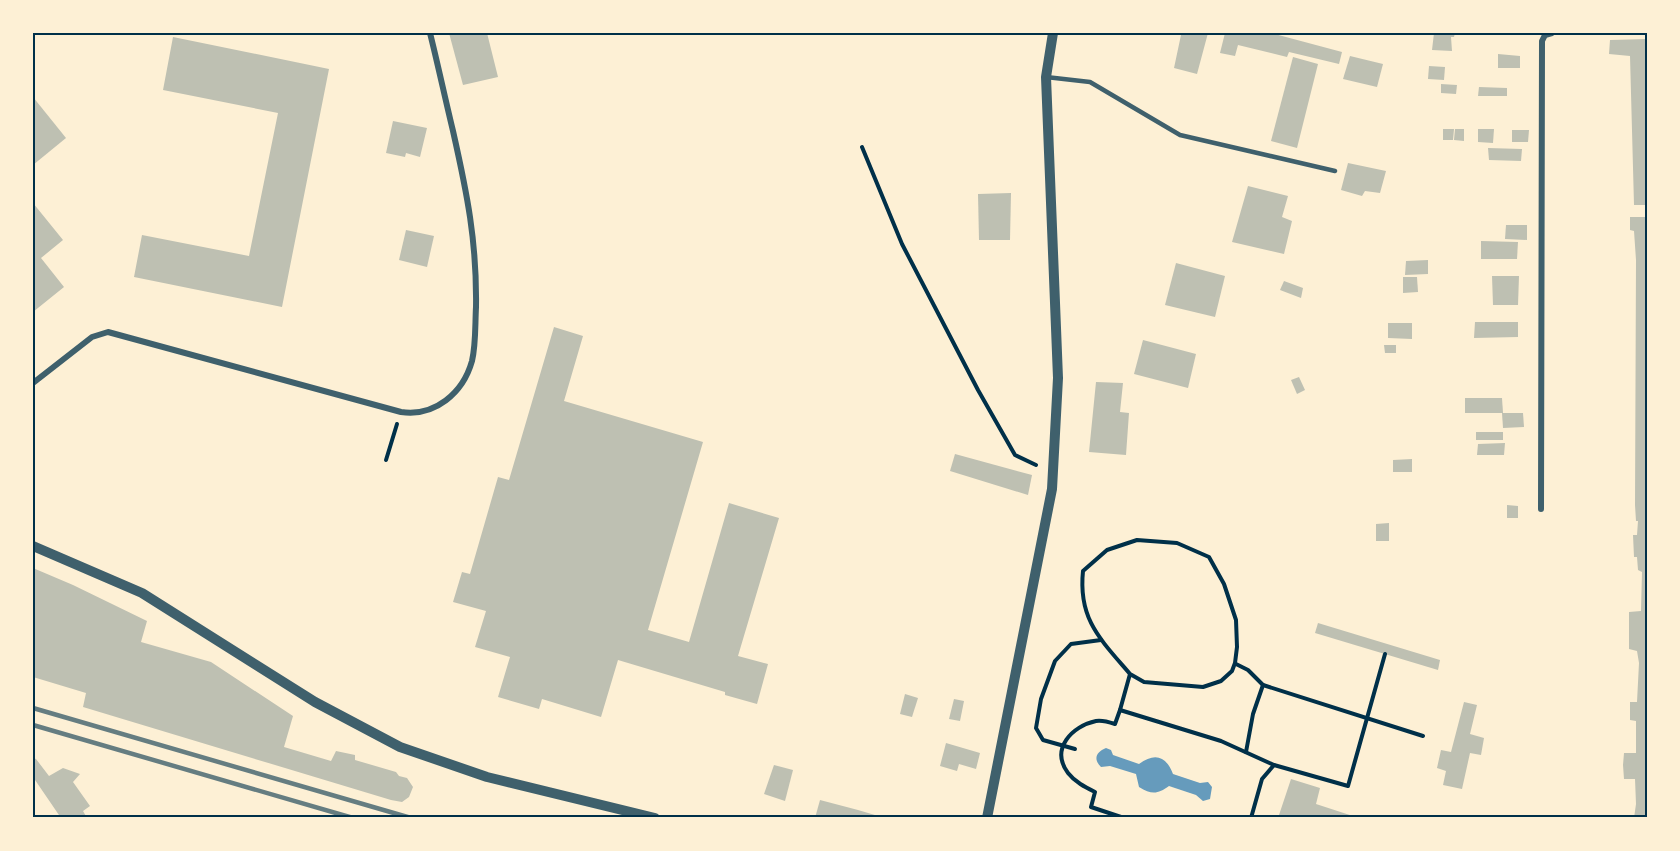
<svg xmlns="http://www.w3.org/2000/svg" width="1680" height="851" font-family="'Work Sans',sans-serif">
<rect width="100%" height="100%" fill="#fdf0d5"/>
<!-- water -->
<path fill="#669bbc" d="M 1106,748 L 1111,750 L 1113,755 L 1139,764 C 1155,752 1166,756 1173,774 L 1200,783 L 1208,782 L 1212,787 L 1210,799 L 1203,801 L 1196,795 L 1169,786 C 1158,794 1152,795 1139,787 L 1136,774 L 1110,766 L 1101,767 C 1093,759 1096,752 1106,748 Z"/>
<!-- building -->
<g fill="#bec0b2">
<path d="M 449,33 L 487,33 L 498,77 L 463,85 Z"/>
<path d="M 1177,33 L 1208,33 L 1197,74 L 1174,68 L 1181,35 Z"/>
<path d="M 1225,33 L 1271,33 L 1342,52 L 1339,64 L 1289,52 L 1287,57 L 1238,45 L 1235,56 L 1220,53 Z"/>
<path d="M 1434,33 L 1455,33 L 1454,37 L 1451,37 L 1452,51 L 1432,50 Z"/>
<path d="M 173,37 L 329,69 L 282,307 L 134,277 L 142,235 L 249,256 L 278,113 L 163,90 Z"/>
<path d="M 1647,39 L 1647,205 L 1634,205 L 1630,56 L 1609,54 L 1610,40 Z"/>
<path d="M 1498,54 L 1520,56 L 1520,68 L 1498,68 Z"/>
<path d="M 1350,56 L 1383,64 L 1377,87 L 1343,79 Z"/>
<path d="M 1293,57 L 1318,64 L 1297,148 L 1271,141 Z"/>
<path d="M 1429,66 L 1445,67 L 1444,80 L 1428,79 Z"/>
<path d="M 1441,84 L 1457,85 L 1456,94 L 1441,93 Z"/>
<path d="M 1479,87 L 1507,88 L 1507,96 L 1478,96 Z"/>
<path d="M 33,97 L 66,138 L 33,165 Z"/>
<path d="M 393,121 L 427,128 L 420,157 L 406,153 L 405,157 L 386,153 Z"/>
<path d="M 1443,129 L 1454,129 L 1453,140 L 1443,140 Z"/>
<path d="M 1455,129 L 1464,129 L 1464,141 L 1454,140 Z"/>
<path d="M 1478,129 L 1494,129 L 1493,143 L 1478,142 Z"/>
<path d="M 1512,130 L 1529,130 L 1528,142 L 1512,142 Z"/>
<path d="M 1488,148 L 1522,149 L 1521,161 L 1489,160 Z"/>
<path d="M 1348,163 L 1386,171 L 1380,193 L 1365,191 L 1362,196 L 1341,190 Z"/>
<path d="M 1248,186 L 1288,196 L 1282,217 L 1292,221 L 1284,254 L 1232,242 Z"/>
<path d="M 1011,193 L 1010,240 L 979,240 L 978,194 Z"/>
<path d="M 33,203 L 63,240 L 41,258 L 64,287 L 33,312 Z"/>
<path d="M 1630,217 L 1647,217 L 1647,818 L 1634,818 L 1636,804 L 1635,779 L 1624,779 L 1623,765 L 1624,753 L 1636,753 L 1636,721 L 1630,720 L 1630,702 L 1637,702 L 1639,663 L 1637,651 L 1629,649 L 1629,612 L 1641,611 L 1642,572 L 1638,570 L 1637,557 L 1634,557 L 1633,535 L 1637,535 L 1638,521 L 1636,521 L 1635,505 L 1636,260 L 1634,231 L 1630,230 Z"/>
<path d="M 1506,225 L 1527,225 L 1527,240 L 1505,239 Z"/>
<path d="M 406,230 L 434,236 L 427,267 L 399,260 Z"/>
<path d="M 1481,241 L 1518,242 L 1517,259 L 1481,259 Z"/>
<path d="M 1428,260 L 1428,274 L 1405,275 L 1406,261 Z"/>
<path d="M 1176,263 L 1225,276 L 1215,317 L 1165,305 Z"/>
<path d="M 1492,276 L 1519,276 L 1518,305 L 1493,305 Z"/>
<path d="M 1403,277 L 1417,277 L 1418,292 L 1403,293 Z"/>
<path d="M 1284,281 L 1303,288 L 1301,298 L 1280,290 Z"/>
<path d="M 1475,322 L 1518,322 L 1518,337 L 1474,338 Z"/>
<path d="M 1388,323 L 1412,323 L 1412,339 L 1388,338 Z"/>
<path d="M 554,327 L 583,336 L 564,401 L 703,442 L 648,630 L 689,642 L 729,503 L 779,518 L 738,656 L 768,664 L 757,704 L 725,695 L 725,692 L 618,660 L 601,717 L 542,699 L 539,709 L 498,697 L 510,657 L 475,647 L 486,611 L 453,602 L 462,572 L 470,574 L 498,477 L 509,480 Z"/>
<path d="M 1143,340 L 1196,354 L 1188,388 L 1134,374 Z"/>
<path d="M 1384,345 L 1396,345 L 1396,353 L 1385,353 Z"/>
<path d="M 1299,377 L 1305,390 L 1297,394 L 1291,380 Z"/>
<path d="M 1096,382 L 1123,383 L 1120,412 L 1129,413 L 1126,455 L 1089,452 Z"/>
<path d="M 1465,398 L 1502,398 L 1503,413 L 1465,413 Z"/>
<path d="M 1502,413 L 1523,413 L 1524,427 L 1503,428 Z"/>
<rect x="1476" y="432" width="27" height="8"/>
<path d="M 1505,443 L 1504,455 L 1477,455 L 1478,444 Z"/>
<path d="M 955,454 L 1032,475 L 1028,495 L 950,471 Z"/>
<path d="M 1412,459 L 1412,472 L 1393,472 L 1393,460 Z"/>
<path d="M 1507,505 L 1518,506 L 1518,518 L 1507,518 Z"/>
<path d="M 1389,523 L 1389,541 L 1376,541 L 1376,524 Z"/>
<path d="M 33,568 L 73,585 L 147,621 L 141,642 L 211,662 L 293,716 L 284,747 L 331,761 L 336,751 L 355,755 L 355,760 L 396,772 L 399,776 L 407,778 L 413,787 L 409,797 L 402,802 L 391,800 L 83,707 L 86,693 L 33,677 Z"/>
<path d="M 1318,623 L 1440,660 L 1438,670 L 1315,633 Z"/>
<path d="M 905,694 L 918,698 L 912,717 L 900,714 Z"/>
<path d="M 954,699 L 964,701 L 960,721 L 949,719 Z"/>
<path d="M 1464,702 L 1477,705 L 1470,734 L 1484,738 L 1481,755 L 1470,753 L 1462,789 L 1443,785 L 1446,771 L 1437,768 L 1441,750 L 1451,752 Z"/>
<path d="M 946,743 L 980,753 L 976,769 L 959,764 L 957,771 L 940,766 Z"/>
<path d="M 33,758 L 36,759 L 49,776 L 63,768 L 80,774 L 73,782 L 90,806 L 83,811 L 87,818 L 61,818 L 33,777 Z"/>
<path d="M 774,765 L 793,770 L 785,801 L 764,794 Z"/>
<path d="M 1291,779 L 1320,788 L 1316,804 L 1359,818 L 1278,818 Z"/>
<path d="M 820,800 L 858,810 L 885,818 L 815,818 Z"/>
</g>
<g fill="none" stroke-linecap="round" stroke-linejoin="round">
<!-- path -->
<g stroke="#003049" stroke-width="4">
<path d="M 862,147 L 902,244 L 978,390 L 1015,455 L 1036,465"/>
<path d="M 386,460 L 397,424"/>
<path d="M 1236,664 L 1248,670 L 1263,685 L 1423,736"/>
<path d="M 1120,710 L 1130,674 L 1144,682 L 1203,687 L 1221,681 L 1232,671 L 1235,663 L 1237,647 L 1236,620 L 1224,584 L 1209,557 L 1177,543 L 1137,540 L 1107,550 L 1083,571 C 1078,619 1100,639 1130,674"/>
<path d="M 1075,749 L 1043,740 L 1036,728 L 1041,699 L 1055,661 L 1071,644 L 1101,640"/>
<path d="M 1246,752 L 1253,714 L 1263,685"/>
<path d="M 1124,818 L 1091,807 L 1095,792 C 1085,787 1075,782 1068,773 C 1050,749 1072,726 1096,721 C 1102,720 1109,722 1115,724 L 1120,710 L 1221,741 L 1274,765"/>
<path d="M 1251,818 L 1262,779 L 1274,765 L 1348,786 L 1385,654"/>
</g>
<!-- service -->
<path stroke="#3f606c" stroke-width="4.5" d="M 1046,77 L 1090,82 L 1180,135 L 1335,171"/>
<!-- minor -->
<g stroke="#3f606c" stroke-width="6">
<path d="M 33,383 L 92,337 L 108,332 L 401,412 C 435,417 463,393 472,361 C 476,344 475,325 476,307 C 477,242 467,193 453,131 C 445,98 438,65 430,33"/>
<path d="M 1541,509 L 1542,41 L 1545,35 L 1552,33"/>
</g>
<!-- tertiary -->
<g stroke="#3f606c" stroke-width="10">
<path d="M 33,546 L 142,593 L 315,702 L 400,747 L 487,777 L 655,818"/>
<path d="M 987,818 L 1052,489 L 1058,378 L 1046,77 L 1053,33"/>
</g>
<!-- rail -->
<g stroke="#657d81" stroke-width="4.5">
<path d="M 33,708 L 411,818"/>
<path d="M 33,725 L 353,818"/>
</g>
</g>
<!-- border -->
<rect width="1680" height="851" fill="none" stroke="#fdf0d5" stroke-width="69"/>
<rect x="34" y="34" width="1612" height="782" fill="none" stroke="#003049" stroke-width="2"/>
</svg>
